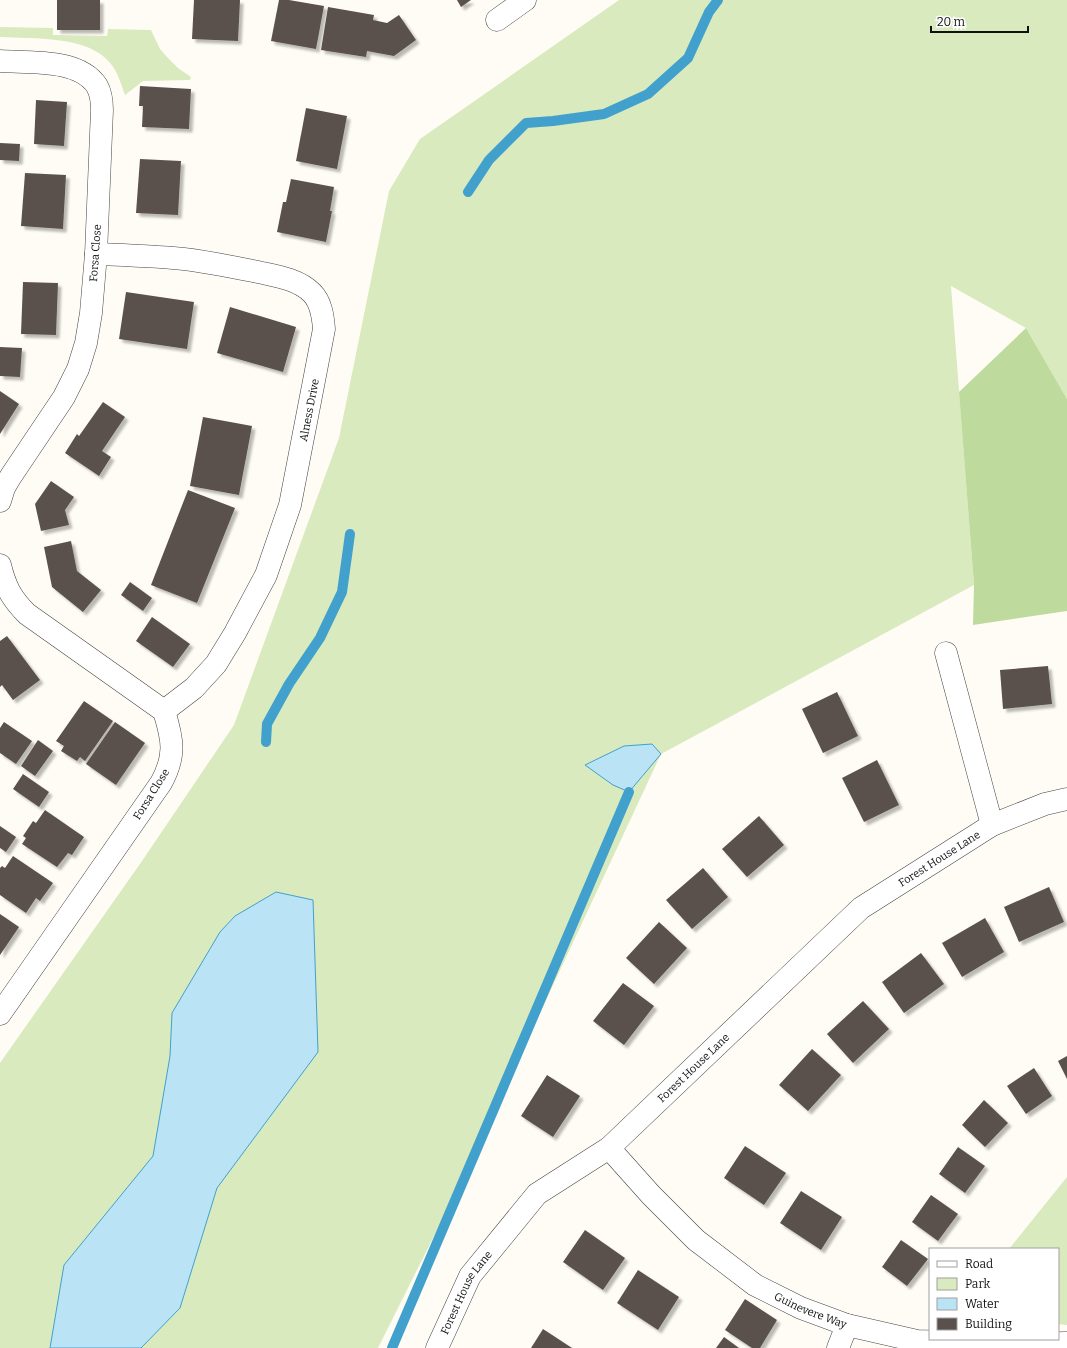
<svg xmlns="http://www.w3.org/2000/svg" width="1067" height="1348" font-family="Bitter,serif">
<defs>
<filter id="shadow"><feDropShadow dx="3.5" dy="3.5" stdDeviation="1" flood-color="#0004"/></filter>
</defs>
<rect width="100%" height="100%" fill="#fffcf5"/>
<!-- green -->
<g fill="#d8eabe">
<path d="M 619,0 L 1067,0 L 1067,399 L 1026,328 L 951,286 L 974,585 L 661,754 L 463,1178 L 378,1348 L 0,1348 L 0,1063 L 142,861 L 234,725 L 339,438 L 389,191 L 420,139 Z"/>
<path d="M 0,27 L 53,28 L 53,35 L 107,36 L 108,29 L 151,30 L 160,49 L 167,57 L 178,68 L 191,77 L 190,80 L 143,81 L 125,95 C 121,84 118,73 111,64 C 89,35 33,39 0,37 Z"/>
<path d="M 1067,1177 L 1067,1325 L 1058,1324 L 1058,1249 L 1009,1249 Z"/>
</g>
<!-- forest -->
<path fill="#bedb9d" d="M 1026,328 L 1067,399 L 1067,611 L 973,625 L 974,585 L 959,392 Z"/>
<!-- water -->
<g fill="#bae4f6" stroke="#42a0cc">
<path d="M 652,744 L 661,754 L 629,792 L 613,785 L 585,765 L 624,746 Z"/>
<path d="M 276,892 L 313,900 L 318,1052 L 217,1188 L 180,1308 L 141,1348 L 50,1348 L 64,1265 L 153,1156 L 170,1056 L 172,1013 L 220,932 L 235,916 Z"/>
</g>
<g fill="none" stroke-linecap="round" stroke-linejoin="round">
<!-- stream -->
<g stroke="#42a0cc" stroke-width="10">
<path d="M 468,192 L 489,160 L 526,123 L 553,121 L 604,114 L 648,94 L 688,58 L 709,12 L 718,0"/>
<path d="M 266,742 L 267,724 L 289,684 L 320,638 L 342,592 L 350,534"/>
<path d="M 392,1348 L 629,792"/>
</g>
</g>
<!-- building -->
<g fill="#5a514d" filter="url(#shadow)">
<rect x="57" y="0" width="43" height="30"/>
<path d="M 194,0 L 240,0 L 238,41 L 192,39 Z"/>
<path d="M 279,0 L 289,0 L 324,6 L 316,49 L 271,41 Z"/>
<path d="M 457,0 L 471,0 L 461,7 Z"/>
<path d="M 328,7 L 374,15 L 373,20 L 387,23 L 399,15 L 416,40 L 394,56 L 367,51 L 366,57 L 321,50 Z"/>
<path d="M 140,86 L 191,89 L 189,129 L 142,127 L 143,106 L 139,106 Z"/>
<path d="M 36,100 L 67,102 L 64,146 L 34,144 Z"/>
<path d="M 306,108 L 347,116 L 337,169 L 296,161 Z"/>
<path d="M 0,143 L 20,144 L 19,161 L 0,160 Z"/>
<path d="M 140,159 L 181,161 L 178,215 L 136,213 Z"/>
<path d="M 25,173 L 66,175 L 63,229 L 21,226 Z"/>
<path d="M 291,179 L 334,187 L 330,211 L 332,211 L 326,242 L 277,232 L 283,202 L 286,202 Z"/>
<path d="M 23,282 L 58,283 L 56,335 L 21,334 Z"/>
<path d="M 126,292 L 194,302 L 187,349 L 119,339 Z"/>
<path d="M 230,307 L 296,327 L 283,372 L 217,353 Z"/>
<path d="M 0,347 L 22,348 L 20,377 L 0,376 Z"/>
<path d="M 0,391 L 19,404 L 0,434 Z"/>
<path d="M 103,402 L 125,417 L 102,451 L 111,457 L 99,476 L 65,453 L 77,434 L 79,436 Z"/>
<path d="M 203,417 L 252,426 L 239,495 L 190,486 Z"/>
<path d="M 51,481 L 74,497 L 65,510 L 69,525 L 41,531 L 35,504 Z"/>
<path d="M 188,490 L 235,508 L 197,603 L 151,585 Z"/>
<path d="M 71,541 L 77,571 L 101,590 L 83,612 L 52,587 L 44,547 Z"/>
<path d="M 130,582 L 152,598 L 143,611 L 121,595 Z"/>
<path d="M 152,617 L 190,644 L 173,667 L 136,641 Z"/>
<path d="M 7,636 L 40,680 L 13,700 L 2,685 L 0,687 L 0,641 Z"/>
<path d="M 1048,666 L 1052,704 L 1003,709 L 1000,670 Z"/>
<path d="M 837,692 L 858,736 L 823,753 L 802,709 Z"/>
<path d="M 84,701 L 113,721 L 85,761 L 80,757 L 77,761 L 61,751 L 64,746 L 56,741 Z"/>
<path d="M 4,722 L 32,741 L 16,764 L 0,753 L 0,728 Z"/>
<path d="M 115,722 L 145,743 L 116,785 L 86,764 Z"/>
<path d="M 38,740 L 53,751 L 35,776 L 21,766 Z"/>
<path d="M 877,760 L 899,805 L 864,822 L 842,778 Z"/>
<path d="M 23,774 L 49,792 L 39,807 L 13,789 Z"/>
<path d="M 45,810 L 84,837 L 72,855 L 68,853 L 57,867 L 22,844 L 26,838 L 23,836 L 33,821 L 36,823 Z"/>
<path d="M 759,816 L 784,845 L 747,877 L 722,849 Z"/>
<path d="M 0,826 L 16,837 L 6,852 L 0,848 Z"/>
<path d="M 13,856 L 53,883 L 40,901 L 36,898 L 26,913 L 0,895 L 0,868 L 2,866 L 5,868 Z"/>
<path d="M 703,868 L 728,897 L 692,929 L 666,900 Z"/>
<path d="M 1049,887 L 1064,922 L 1019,942 L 1004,907 Z"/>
<path d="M 0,914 L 19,927 L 0,955 Z"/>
<path d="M 985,918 L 1004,952 L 962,977 L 942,943 Z"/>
<path d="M 659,922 L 687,948 L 654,984 L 626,958 Z"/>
<path d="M 921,953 L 944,984 L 904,1013 L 882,982 Z"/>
<path d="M 623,983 L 654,1006 L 624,1045 L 593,1021 Z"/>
<path d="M 863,1001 L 889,1029 L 853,1063 L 827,1034 Z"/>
<path d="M 812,1049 L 841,1075 L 808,1111 L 779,1085 Z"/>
<path d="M 1067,1056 L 1067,1079 L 1058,1061 Z"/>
<path d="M 1034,1068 L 1052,1096 L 1026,1114 L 1007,1086 Z"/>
<path d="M 547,1075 L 580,1096 L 553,1137 L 521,1116 Z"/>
<path d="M 984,1100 L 1008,1123 L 985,1147 L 962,1125 Z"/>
<path d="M 745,1146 L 786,1173 L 764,1205 L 724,1178 Z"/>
<path d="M 958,1147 L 985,1166 L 965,1193 L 939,1174 Z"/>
<path d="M 801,1191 L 842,1217 L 821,1250 L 780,1223 Z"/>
<path d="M 931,1195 L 958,1214 L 938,1241 L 912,1222 Z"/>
<path d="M 585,1230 L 625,1258 L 603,1290 L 563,1262 Z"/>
<path d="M 901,1240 L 928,1259 L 907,1286 L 882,1267 Z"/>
<path d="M 638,1270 L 679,1297 L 658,1330 L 617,1303 Z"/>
<path d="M 745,1299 L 777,1320 L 760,1348 L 752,1348 L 725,1330 Z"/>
<path d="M 543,1329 L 572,1348 L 531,1348 Z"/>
<path d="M 724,1337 L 739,1348 L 716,1348 Z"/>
</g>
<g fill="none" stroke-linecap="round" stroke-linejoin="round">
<!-- minor casing -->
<g stroke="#444" stroke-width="23">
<g id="minor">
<path d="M 497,20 L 525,0"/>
<path d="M 0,61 C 29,63 79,58 97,86 C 101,93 102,102 102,110 L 96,254 L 91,313 L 86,343 L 78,369 L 64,397 L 11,476 L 4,488 L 0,501"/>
<path d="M 96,254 C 125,255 154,256 184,259 C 209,262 233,267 258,272 C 276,276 298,279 312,293 C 321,302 323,316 324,329 L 290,505 L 266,575 L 235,633 L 216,664 L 194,688 L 164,711"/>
<path d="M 0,565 C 5,586 11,598 27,614 L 164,711 C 173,740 176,756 161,783 L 0,1014"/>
<path d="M 946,653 L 992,825"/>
<path id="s1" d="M 609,1148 L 651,1195 L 696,1240 L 755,1285 L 801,1308 L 847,1325 L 917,1341 L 1008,1344 L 1067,1343"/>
<path id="s2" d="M 437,1348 L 470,1276 L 537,1194 L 609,1148 L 861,908 L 992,825 L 1045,804 L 1067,799"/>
<path d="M 838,1348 L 847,1325"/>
</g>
</g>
<!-- minor -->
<use href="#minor" stroke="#fff" stroke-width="22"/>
</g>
<g text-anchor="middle" stroke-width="4" stroke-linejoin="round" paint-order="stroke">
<!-- street labels -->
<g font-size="11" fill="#111" stroke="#fff">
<text transform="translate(95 253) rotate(-86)" y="4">Forsa Close</text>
<text transform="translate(309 410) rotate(-79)" y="4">Alness Drive</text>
<text transform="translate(151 794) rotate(-58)" y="4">Forsa Close</text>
<text dy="4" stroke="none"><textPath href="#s2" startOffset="711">Forest House Lane</textPath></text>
<text dy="4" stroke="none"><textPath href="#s2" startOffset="387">Forest House Lane</textPath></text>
<text dy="4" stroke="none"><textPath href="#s2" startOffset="63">Forest House Lane</textPath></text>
<text dy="4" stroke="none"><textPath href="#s1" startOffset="262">Guinevere Way</textPath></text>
</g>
</g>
<!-- legend -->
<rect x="929" y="1248" width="130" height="92" fill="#ffffff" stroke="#a0a0a0"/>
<rect x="937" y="1261" width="20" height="6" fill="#ffffff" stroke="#a0a0a0"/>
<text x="965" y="1268" font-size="12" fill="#111111">Road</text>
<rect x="937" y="1278" width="20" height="12" fill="#d8eabe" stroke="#a0a0a0"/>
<text x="965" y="1288" font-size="12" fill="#111111">Park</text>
<rect x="937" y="1298" width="20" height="12" fill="#bae4f6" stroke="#a0a0a0"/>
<text x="965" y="1308" font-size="12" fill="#111111">Water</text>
<rect x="937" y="1318" width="20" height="12" fill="#5a514d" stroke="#a0a0a0"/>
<text x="965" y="1328" font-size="12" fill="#111111">Building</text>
<!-- scale -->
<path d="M931 26v6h97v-6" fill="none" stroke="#111111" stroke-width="2"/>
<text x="937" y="26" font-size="12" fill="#111111" stroke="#ffffff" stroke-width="3" paint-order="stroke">20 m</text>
</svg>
